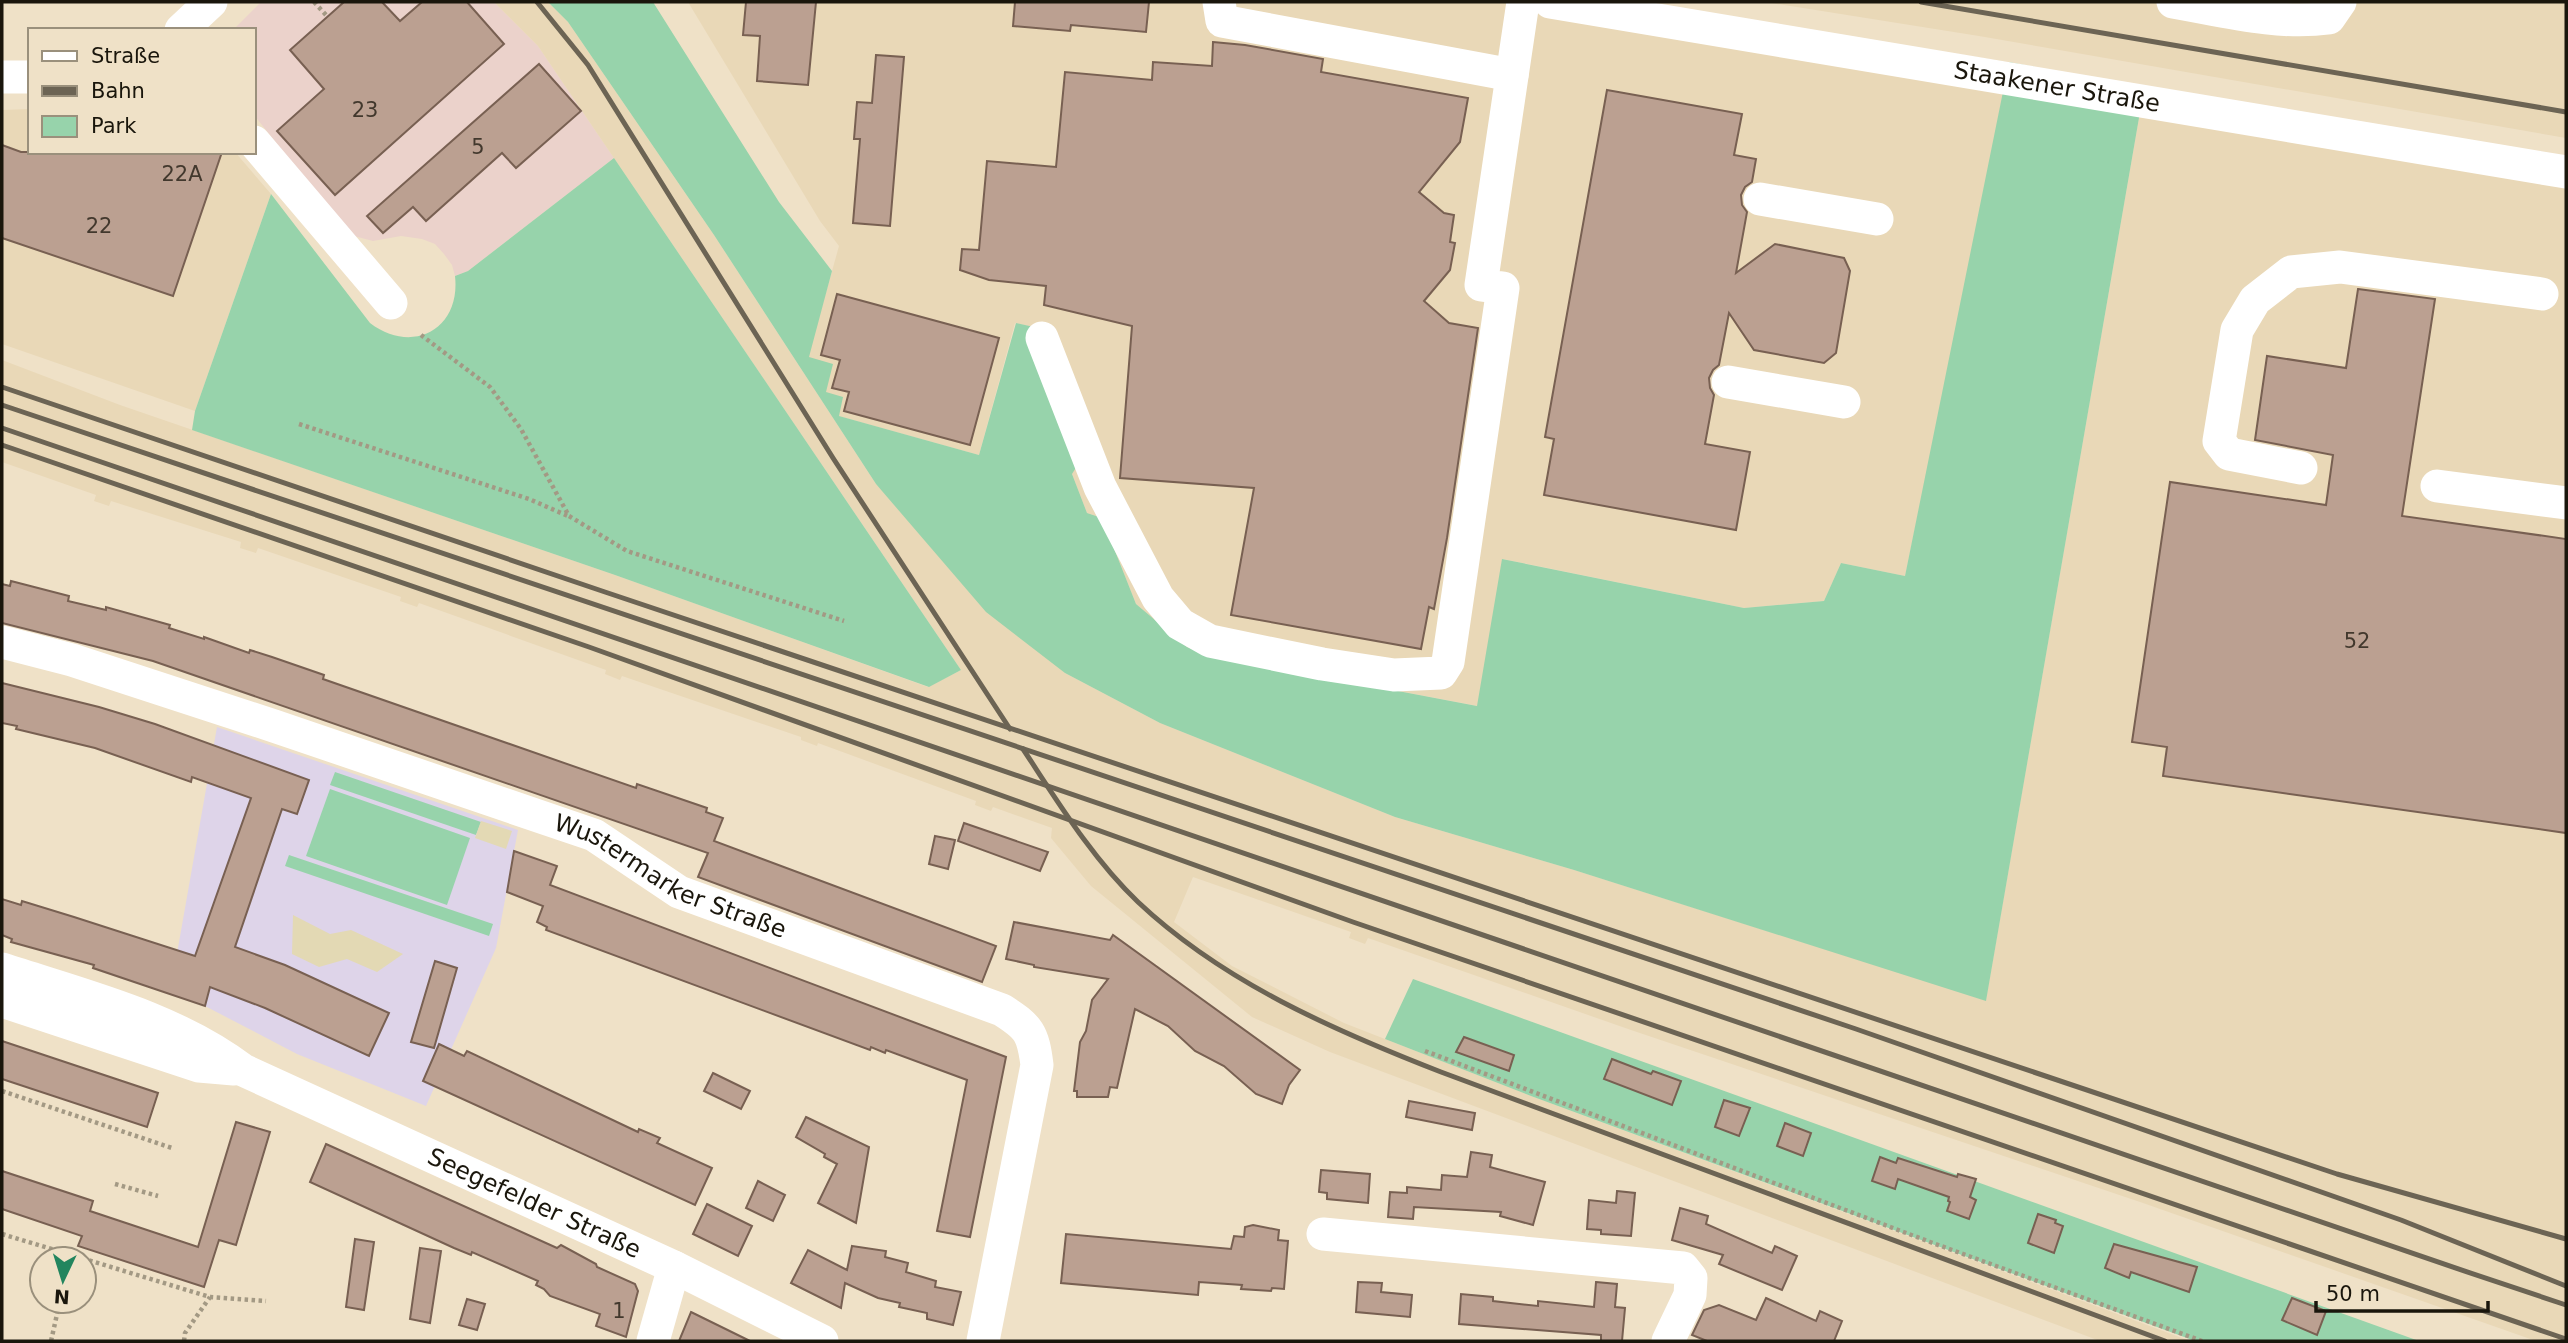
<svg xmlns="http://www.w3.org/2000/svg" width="2568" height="1343" font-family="'DejaVu Sans',sans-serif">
<rect width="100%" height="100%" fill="#efe1c7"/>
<!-- commercial -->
<path fill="#ebd2cb" d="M 261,2 L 494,2 L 538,46 L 614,158 L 468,271 L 455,276 L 452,265 L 444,254 L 435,244 L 422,239 L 401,236 L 373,241 L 354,236 L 349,234 L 254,115 L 254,30 L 233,30 Z"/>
<!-- built -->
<g fill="#e9d8b7">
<path d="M 494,2 L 548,2 L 568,22 L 714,235 L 876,484 L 1065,673 L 1160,723 L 1395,817 L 1574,870 L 1986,1000 L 2144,89 L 2566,160 L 2566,1341 L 2536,1341 L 2143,1203 L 1631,1030 L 1368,938 L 1365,944 L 1349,938 L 1351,932 L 1193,877 L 1174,922 L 1232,966 L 1344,1023 L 1531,1096 L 2190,1341 L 2100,1341 L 1330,1052 L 1252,1017 L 1091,886 L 1051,838 L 1052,828 L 993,807 L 991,811 L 975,805 L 976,801 L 818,743 L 817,746 L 801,740 L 801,737 L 622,676 L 620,680 L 605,674 L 606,670 L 419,603 L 417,607 L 400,601 L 401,597 L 258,548 L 256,553 L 240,548 L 241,542 L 111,501 L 109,506 L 94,501 L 96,495 L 2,462 L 2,360 L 120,405 L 615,575 L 928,687 L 961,670 L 538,46 Z"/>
<path d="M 688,2 L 1623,2 L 2009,62 L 1969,273 L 1905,576 L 1841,563 L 1824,601 L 1744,608 L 1503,559 L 1478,706 L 1208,655 L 1187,647 L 1136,604 L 1102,518 L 1087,513 L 1072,474 L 1043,329 L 1015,323 L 979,455 L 838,416 L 808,357 L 839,246 L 820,221 Z"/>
<path d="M 1765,2 L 2566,2 L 2566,138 L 1979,36 Z"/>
<path d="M 30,109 L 30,152 L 235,152 L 271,194 L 195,411 L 2,344 L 2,110 Z"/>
</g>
<!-- education -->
<path fill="#ded4e9" d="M 217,727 L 518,830 L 496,948 L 426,1106 L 297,1054 L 205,1006 L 170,993 Z"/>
<!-- green -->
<g fill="#97d3ab">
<path d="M 548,2 L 653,2 L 779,202 L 832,271 L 809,357 L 833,364 L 826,392 L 843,397 L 839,416 L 979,455 L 1016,323 L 1043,329 L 1082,458 L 1072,474 L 1087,513 L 1102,518 L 1136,604 L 1187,647 L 1208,655 L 1477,706 L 1502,559 L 1744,608 L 1824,601 L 1841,563 L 1905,576 L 2009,62 L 2144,89 L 1986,1001 L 1574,870 L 1395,817 L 1160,723 L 1065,673 L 986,612 L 876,484 L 714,235 L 568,22 Z"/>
<path d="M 614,158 L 961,670 L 929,687 L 615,575 L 192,430 L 195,411 L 271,194 L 370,323 C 412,355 461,330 455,276 L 468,271 Z"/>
<path d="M 335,772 L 481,822 L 476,835 L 330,785 Z"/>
<path d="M 330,789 L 470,838 L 447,905 L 306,856 Z"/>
<path d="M 289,855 L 493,924 L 489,936 L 285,866 Z"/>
<path d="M 1413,979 L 2419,1341 L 2195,1341 L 1531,1096 L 1385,1039 Z"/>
</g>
<!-- sand -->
<g fill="#e3d9b4">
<path d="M 481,821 L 512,831 L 506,849 L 475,838 Z"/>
<path d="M 293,915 L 330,934 L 351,930 L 403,954 L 377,972 L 347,959 L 319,967 L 292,954 Z"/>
</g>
<!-- building -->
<g fill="#bba091" stroke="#786052" stroke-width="2">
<path d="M 344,2 L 382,2 L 400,21 L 422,2 L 467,2 L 504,44 L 335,195 L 277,131 L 324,89 L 290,50 Z"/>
<path d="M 746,2 L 816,2 L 808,85 L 757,81 L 760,36 L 743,35 Z"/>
<path d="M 1015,2 L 1149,2 L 1146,32 L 1071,25 L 1070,31 L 1013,26 Z"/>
<path d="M 1213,42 L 1245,45 L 1323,59 L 1321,72 L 1468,98 L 1460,142 L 1419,192 L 1444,213 L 1454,215 L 1450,242 L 1455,243 L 1450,270 L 1424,301 L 1449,323 L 1478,328 L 1447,538 L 1434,609 L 1429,607 L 1421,649 L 1231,615 L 1254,488 L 1120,478 L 1132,326 L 1044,305 L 1046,286 L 989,280 L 960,270 L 962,249 L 979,250 L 987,161 L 1056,167 L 1065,72 L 1152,80 L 1153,62 L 1212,66 Z"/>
<path d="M 876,55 L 904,57 L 890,226 L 853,223 L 860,139 L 854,139 L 857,102 L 872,103 Z"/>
<path d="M 539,64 L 581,111 L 516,168 L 502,153 L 426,221 L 413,207 L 383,233 L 367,216 Z"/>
<path d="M 1607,90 L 1742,114 L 1734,155 L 1756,159 L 1752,182 L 1745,187 L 1741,195 L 1742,205 L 1747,212 L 1736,273 L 1775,244 L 1844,258 L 1850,271 L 1836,353 L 1824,363 L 1754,350 L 1729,313 L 1719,365 L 1713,370 L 1709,378 L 1710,388 L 1714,395 L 1705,444 L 1750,452 L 1736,530 L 1544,495 L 1554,439 L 1545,437 Z"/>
<path d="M 2,145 L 21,152 L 222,152 L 173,296 L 2,238 Z"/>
<path d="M 2358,289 L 2435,299 L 2402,516 L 2566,539 L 2566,833 L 2163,776 L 2167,747 L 2132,742 L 2170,482 L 2326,505 L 2333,455 L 2255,440 L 2267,356 L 2346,368 Z"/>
<path d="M 837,294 L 999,338 L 970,445 L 844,411 L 849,392 L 832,388 L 840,360 L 821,355 Z"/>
<path d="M 11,581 L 69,596 L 68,601 L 106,610 L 106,607 L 170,625 L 169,628 L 204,639 L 204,637 L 249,653 L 250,650 L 272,657 L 324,675 L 323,679 L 636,788 L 637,784 L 707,808 L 706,812 L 723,818 L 714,841 L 996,946 L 982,982 L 698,877 L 708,853 L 153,661 L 2,623 L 2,584 L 10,586 Z"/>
<path d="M 2,683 L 99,707 L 155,724 L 309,780 L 297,814 L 282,809 L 235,947 L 285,965 L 389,1013 L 369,1056 L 265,1008 L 210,987 L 205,1006 L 93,968 L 94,965 L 11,942 L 12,939 L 2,935 L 2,899 L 21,905 L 22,901 L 74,917 L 195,956 L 251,798 L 192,777 L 191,782 L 95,748 L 16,729 L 17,726 L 2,723 Z"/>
<path d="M 964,823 L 1048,852 L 1040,871 L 958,841 Z"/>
<path d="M 935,836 L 955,840 L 948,869 L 929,864 Z"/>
<path d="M 514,851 L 557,866 L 550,885 L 1006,1057 L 970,1237 L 937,1231 L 967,1080 L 886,1050 L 885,1053 L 871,1047 L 870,1050 L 546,930 L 547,927 L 537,922 L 543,906 L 507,892 Z"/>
<path d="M 1014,922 L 1110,940 L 1113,935 L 1300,1070 L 1289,1085 L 1282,1104 L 1256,1094 L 1224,1066 L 1195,1051 L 1168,1026 L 1135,1009 L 1117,1088 L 1110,1087 L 1108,1097 L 1077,1097 L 1077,1091 L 1074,1091 L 1080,1042 L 1086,1031 L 1092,1000 L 1108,979 L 1034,967 L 1034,965 L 1006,959 Z"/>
<path d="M 435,961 L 457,968 L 434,1048 L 411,1042 Z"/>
<path d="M 1464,1037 L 1514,1055 L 1509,1071 L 1456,1052 Z"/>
<path d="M 2,1041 L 158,1093 L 147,1127 L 2,1079 Z"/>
<path d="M 439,1044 L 464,1056 L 467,1051 L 638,1132 L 639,1129 L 660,1138 L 657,1143 L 712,1168 L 695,1205 L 423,1081 Z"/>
<path d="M 1612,1059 L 1651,1074 L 1653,1071 L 1681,1081 L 1672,1105 L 1604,1079 Z"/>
<path d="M 713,1073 L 750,1091 L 741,1109 L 704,1091 Z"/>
<path d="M 1724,1100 L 1750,1108 L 1739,1136 L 1715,1127 Z"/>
<path d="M 1409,1101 L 1475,1113 L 1472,1130 L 1406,1117 Z"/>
<path d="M 806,1117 L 869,1147 L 856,1223 L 818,1203 L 837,1164 L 824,1157 L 825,1154 L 796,1137 Z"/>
<path d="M 236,1122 L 270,1132 L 236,1245 L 219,1240 L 204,1287 L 78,1246 L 82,1236 L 2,1209 L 2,1171 L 93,1201 L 90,1211 L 198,1247 Z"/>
<path d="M 1785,1123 L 1811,1133 L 1803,1156 L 1777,1146 Z"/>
<path d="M 326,1144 L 557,1248 L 561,1245 L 596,1264 L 597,1267 L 635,1284 L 638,1291 L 626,1337 L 596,1326 L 600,1314 L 550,1296 L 544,1289 L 536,1285 L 538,1281 L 472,1252 L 471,1255 L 454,1248 L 310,1182 Z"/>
<path d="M 1471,1152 L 1492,1155 L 1490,1167 L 1545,1182 L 1533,1225 L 1500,1216 L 1501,1212 L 1414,1207 L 1413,1219 L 1388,1217 L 1390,1192 L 1407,1193 L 1407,1187 L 1441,1190 L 1442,1175 L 1467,1177 Z"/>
<path d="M 1880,1157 L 1896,1163 L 1898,1158 L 1957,1177 L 1958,1174 L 1976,1179 L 1970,1197 L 1976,1200 L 1969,1219 L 1947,1211 L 1950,1202 L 1948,1201 L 1949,1197 L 1898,1179 L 1895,1189 L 1872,1181 Z"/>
<path d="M 1321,1170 L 1370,1174 L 1368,1203 L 1327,1199 L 1327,1193 L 1319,1192 Z"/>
<path d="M 758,1181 L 785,1195 L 773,1221 L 746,1208 Z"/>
<path d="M 1617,1191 L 1635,1193 L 1631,1236 L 1601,1234 L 1601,1230 L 1587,1229 L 1589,1200 L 1616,1203 Z"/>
<path d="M 707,1204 L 752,1226 L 738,1256 L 693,1234 Z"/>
<path d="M 1680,1208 L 1708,1216 L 1706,1224 L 1772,1253 L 1775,1246 L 1797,1256 L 1782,1290 L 1719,1264 L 1723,1255 L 1672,1240 Z"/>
<path d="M 2038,1214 L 2056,1220 L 2055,1223 L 2063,1226 L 2054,1253 L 2028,1243 Z"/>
<path d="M 1253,1225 L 1279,1230 L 1278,1240 L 1288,1241 L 1284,1289 L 1272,1288 L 1271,1291 L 1241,1289 L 1242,1285 L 1199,1282 L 1198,1295 L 1061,1283 L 1066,1234 L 1231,1249 L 1234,1236 L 1244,1237 L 1245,1227 Z"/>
<path d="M 355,1239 L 374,1242 L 364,1310 L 346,1307 Z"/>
<path d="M 2114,1244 L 2197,1267 L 2189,1292 L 2131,1272 L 2129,1278 L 2105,1268 Z"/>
<path d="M 852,1246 L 886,1251 L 885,1257 L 908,1263 L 906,1272 L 936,1281 L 935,1287 L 961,1292 L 953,1325 L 927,1319 L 927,1313 L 899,1307 L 900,1303 L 878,1298 L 845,1283 L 841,1308 L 791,1283 L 808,1250 L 847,1270 Z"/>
<path d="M 420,1248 L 441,1251 L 430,1323 L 410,1319 Z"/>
<path d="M 1358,1282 L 1382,1283 L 1381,1292 L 1412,1295 L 1410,1317 L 1356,1312 Z"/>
<path d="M 1596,1282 L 1617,1284 L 1615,1307 L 1625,1308 L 1622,1341 L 1601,1341 L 1601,1335 L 1459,1324 L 1461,1294 L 1493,1297 L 1493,1301 L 1538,1306 L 1538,1301 L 1594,1307 Z"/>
<path d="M 1766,1298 L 1816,1321 L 1820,1311 L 1842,1321 L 1834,1341 L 1707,1341 L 1692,1335 L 1704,1310 L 1719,1305 L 1756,1320 Z"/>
<path d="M 2292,1298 L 2326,1311 L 2317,1335 L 2282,1320 Z"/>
<path d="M 467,1299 L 485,1304 L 477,1330 L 459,1325 Z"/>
<path d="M 691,1312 L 750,1341 L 679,1341 Z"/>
</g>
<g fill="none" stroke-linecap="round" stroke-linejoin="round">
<!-- path -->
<g stroke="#a39984" stroke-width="4.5" stroke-dasharray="3.5 3.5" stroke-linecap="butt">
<path d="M 314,2 L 326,15"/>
<path d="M 421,335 L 490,387 L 521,429 L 569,516 L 627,551 L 844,621"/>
<path d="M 299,424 L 529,499 L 568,516"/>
<path d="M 1425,1051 L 1930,1242 L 2202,1341"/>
<path d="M 2,1091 L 172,1148"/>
<path d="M 115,1184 L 158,1196"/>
<path d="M 2,1234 L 210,1297 L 266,1301"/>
<path d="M 51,1341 L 60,1301"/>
<path d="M 184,1341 L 185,1333 L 210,1297"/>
</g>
<!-- minor -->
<g stroke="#fff" stroke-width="33">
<path d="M 1219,2 L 1222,21 L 1512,75"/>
<path id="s1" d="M 1550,2 L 2566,172"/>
<path d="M 2173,2 C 2225,11 2277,25 2329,18 L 2340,2"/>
<path d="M 181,30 L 211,2"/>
<path d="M 2,77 L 30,77"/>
<path d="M 254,142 L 391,303"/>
<path d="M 1760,199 L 1877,219"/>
<path d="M 1042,338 L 1100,487 L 1158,598 L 1180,624 L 1210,641 L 1322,664 L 1394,675 L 1441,673 L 1448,662 L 1503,288 L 1481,285 L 1523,2"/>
<path d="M 1728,382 L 1844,402"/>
<path d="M 2301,468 L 2229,454 L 2219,441 L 2237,330 L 2255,300 L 2291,272 L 2340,267 L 2542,294"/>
<path d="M 2437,486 L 2566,503"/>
<path id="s2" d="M 2,642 L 72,660 L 274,726 L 594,835 L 679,892 L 1002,1010 C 1029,1027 1033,1033 1037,1065 L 983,1341"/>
<path id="s3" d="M 2,969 C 84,996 173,1017 243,1070 L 674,1267 L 822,1341"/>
<path d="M 2,1001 L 199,1066 L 234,1069"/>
<path d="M 1323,1234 L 1683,1268 L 1691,1278 L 1690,1295 L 1668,1341"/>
<path d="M 653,1341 L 674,1267"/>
</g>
<!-- rail -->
<g stroke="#6c6454" stroke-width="5">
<path d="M 537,2 L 588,65 L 833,458 L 1010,729"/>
<path d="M 1921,2 L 2566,112"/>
<path d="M 2,387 L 605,592 L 2337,1174 L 2566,1239"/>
<path d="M 2,405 L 1856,1029 L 2401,1220 L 2566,1286"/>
<path d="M 2,428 C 857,718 1709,1019 2566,1305"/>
<path d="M 2,445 L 589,647 L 1353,922 L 2566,1339"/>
<path d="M 1023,749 C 1058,802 1092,858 1138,902 C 1223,982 1333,1030 1441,1072 L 2165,1341"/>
</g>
</g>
<g text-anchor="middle" stroke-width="5" stroke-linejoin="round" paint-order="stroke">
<!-- number labels -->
<g font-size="21" fill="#42382d">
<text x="365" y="117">23</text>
<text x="478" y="154">5</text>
<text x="182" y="181">22A</text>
<text x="99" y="233">22</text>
<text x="2357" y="648">52</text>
<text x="619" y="1318">1</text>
</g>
<!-- street labels -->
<g font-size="24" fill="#1a160c" stroke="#efe1c7">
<text dy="8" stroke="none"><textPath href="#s1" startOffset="514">Staakener Straße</textPath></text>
<text dy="8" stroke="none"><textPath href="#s2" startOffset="710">Wustermarker Straße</textPath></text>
<text dy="8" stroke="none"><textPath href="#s3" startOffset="583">Seegefelder Straße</textPath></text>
</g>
</g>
<!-- border -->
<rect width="2568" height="1343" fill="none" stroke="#1a160c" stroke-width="7"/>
<!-- legend -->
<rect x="28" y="28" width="228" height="126" fill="#efe1c7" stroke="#9a907c" stroke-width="2"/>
<rect x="42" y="51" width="35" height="10" fill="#ffffff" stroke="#9a907c" stroke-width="2"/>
<text x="91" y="63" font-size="21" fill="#1a160c">Straße</text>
<rect x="42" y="86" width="35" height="10" fill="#6c6454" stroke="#9a907c" stroke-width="2"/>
<text x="91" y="98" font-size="21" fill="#1a160c">Bahn</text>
<rect x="42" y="116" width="35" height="21" fill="#97d3ab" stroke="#9a907c" stroke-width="2"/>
<text x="91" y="133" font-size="21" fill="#1a160c">Park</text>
<!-- north arrow -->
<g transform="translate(63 1280) rotate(184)"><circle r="33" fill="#efe1c7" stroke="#9a907c" stroke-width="2"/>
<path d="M0-5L12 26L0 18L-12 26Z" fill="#22855e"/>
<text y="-10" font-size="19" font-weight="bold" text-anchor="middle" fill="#1a160c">N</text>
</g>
<!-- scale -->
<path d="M2316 1301v10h172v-10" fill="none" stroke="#1a160c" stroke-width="3.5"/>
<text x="2326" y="1301" font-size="21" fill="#1a160c" stroke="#efe1c7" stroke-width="5" paint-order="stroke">50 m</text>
</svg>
